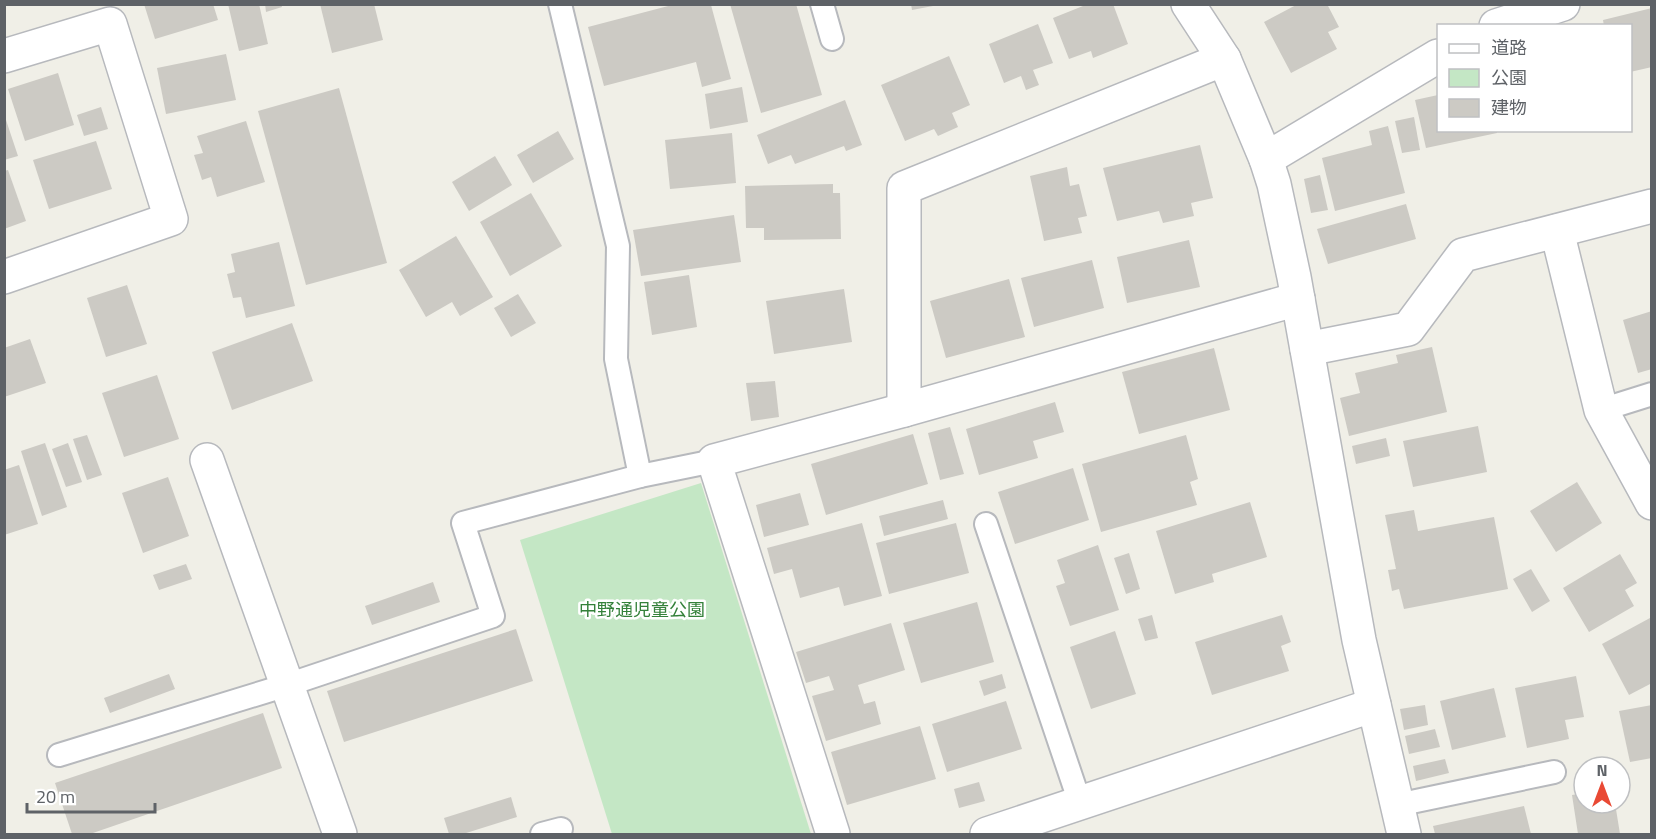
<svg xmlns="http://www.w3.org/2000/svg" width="1656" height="839" font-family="'Titillium Web','Noto Sans JP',sans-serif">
<rect width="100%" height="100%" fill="#f0efe7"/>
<!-- green -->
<path fill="#c4e7c5" d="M 701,483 L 811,834 L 612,834 L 520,540 Z"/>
<!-- building -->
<g fill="#cccac4">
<path d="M 144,4 L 213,4 L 218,20 L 155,39 Z"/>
<path d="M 228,4 L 259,4 L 268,44 L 239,51 Z"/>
<path d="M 265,4 L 281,4 L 282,7 L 266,12 Z"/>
<path d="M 320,4 L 374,4 L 383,40 L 332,53 Z"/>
<path d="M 730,4 L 796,4 L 822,95 L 761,113 Z"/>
<path d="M 911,4 L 933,4 L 933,6 L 912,10 Z"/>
<path d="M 1088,4 L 1113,4 L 1128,44 L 1093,58 L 1091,51 L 1069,59 L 1053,18 Z"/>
<path d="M 1298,4 L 1327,4 L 1339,27 L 1328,32 L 1337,49 L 1291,73 L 1264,22 Z"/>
<path d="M 672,5 L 711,5 L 731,79 L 702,87 L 696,62 L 604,86 L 588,27 Z"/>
<path d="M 1652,8 L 1652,67 L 1630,72 L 1630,26 L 1604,26 L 1603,20 Z"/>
<path d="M 1038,24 L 1053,63 L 1033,70 L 1039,85 L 1026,90 L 1021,76 L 1004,83 L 989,44 Z"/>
<path d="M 226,54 L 236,100 L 166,114 L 157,68 Z"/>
<path d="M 949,56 L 970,105 L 952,113 L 958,127 L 938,136 L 934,129 L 905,141 L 881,85 Z"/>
<path d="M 58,73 L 74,125 L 25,141 L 8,89 Z"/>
<path d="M 742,87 L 748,122 L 710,129 L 705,94 Z"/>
<path d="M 339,88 L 387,263 L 306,285 L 258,111 Z"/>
<path d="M 1438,95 L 1438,130 L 1497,130 L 1497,133 L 1426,148 L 1415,100 Z"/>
<path d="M 845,100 L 862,145 L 846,151 L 844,146 L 795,164 L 791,155 L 768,164 L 757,135 Z"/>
<path d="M 101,107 L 108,129 L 84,136 L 77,115 Z"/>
<path d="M 4,114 L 18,156 L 4,160 Z"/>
<path d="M 1414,117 L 1420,150 L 1402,153 L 1395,121 Z"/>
<path d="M 246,121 L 265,182 L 217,197 L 211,177 L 202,180 L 194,155 L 203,153 L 197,136 Z"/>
<path d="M 1388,126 L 1405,193 L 1335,211 L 1322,158 L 1372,145 L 1369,131 Z"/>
<path d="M 558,131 L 574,159 L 533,183 L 517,155 Z"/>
<path d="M 732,133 L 736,183 L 670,189 L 665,140 Z"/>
<path d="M 96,141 L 112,189 L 49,209 L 33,160 Z"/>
<path d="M 1200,145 L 1213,198 L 1191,203 L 1194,216 L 1163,223 L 1159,211 L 1117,221 L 1103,168 Z"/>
<path d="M 495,156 L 512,185 L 469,211 L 452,182 Z"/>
<path d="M 1067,167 L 1070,186 L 1079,184 L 1087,216 L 1078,218 L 1082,233 L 1044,241 L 1030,176 Z"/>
<path d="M 8,170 L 26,221 L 4,229 L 4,171 Z"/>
<path d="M 1320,175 L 1328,210 L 1311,213 L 1304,179 Z"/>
<path d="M 833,184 L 833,193 L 840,193 L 841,239 L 764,240 L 764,228 L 746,228 L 745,186 Z"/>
<path d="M 531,193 L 562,246 L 510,276 L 480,222 Z"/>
<path d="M 1406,204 L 1416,239 L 1328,264 L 1317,229 Z"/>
<path d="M 734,215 L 741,262 L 641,276 L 633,230 Z"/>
<path d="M 456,236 L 493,297 L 460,316 L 452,302 L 426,317 L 399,270 Z"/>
<path d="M 1189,240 L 1200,287 L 1127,303 L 1117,257 Z"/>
<path d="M 279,242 L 295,306 L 246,318 L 241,297 L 233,298 L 227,274 L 235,272 L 231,254 Z"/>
<path d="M 1092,260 L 1104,308 L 1034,327 L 1021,278 Z"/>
<path d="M 689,275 L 697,327 L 652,335 L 644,282 Z"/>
<path d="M 1009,279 L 1025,337 L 946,358 L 930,301 Z"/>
<path d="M 127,285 L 147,344 L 106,357 L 87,298 Z"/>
<path d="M 844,289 L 852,342 L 774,354 L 766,301 Z"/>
<path d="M 518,294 L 536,323 L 511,337 L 494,308 Z"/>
<path d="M 1652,311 L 1652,369 L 1638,373 L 1623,320 Z"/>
<path d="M 292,323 L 313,381 L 232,410 L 212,352 Z"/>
<path d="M 30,339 L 46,383 L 4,397 L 4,348 Z"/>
<path d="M 1432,347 L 1447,412 L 1349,436 L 1340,398 L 1360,393 L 1355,373 L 1398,363 L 1396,355 Z"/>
<path d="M 1214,348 L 1230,410 L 1139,434 L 1122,372 Z"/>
<path d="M 157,375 L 179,439 L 124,457 L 102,393 Z"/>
<path d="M 775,381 L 779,417 L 751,421 L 746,383 Z"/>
<path d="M 1055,402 L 1064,432 L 1033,441 L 1038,458 L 979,475 L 966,429 Z"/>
<path d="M 1478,426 L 1487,472 L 1413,487 L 1403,441 Z"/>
<path d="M 950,427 L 964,474 L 940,480 L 928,433 Z"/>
<path d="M 913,434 L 928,484 L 826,515 L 811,464 Z"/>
<path d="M 87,435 L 102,475 L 87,480 L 73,439 Z"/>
<path d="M 1186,435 L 1198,479 L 1190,482 L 1197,505 L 1101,532 L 1082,464 Z"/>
<path d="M 1386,438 L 1390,456 L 1356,464 L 1352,446 Z"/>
<path d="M 45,443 L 67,507 L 42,516 L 21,451 Z"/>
<path d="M 68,443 L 82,482 L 66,487 L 52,449 Z"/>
<path d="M 19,465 L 38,524 L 4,535 L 4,470 Z"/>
<path d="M 1073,468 L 1089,520 L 1015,544 L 998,492 Z"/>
<path d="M 168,477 L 189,536 L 143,553 L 122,493 Z"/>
<path d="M 1577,482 L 1602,523 L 1556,552 L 1530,511 Z"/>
<path d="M 800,493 L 809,525 L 764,537 L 756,505 Z"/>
<path d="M 943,500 L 948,519 L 884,536 L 879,516 Z"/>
<path d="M 1250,502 L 1267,557 L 1212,574 L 1214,582 L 1175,594 L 1156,531 Z"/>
<path d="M 1414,510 L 1418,531 L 1494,517 L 1508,589 L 1404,609 L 1399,589 L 1392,591 L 1388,570 L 1396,569 L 1385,515 Z"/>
<path d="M 862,523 L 882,596 L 844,606 L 839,587 L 800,598 L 792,569 L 774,574 L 767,548 Z"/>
<path d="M 956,523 L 969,573 L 889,594 L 876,543 Z"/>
<path d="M 1098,545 L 1119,610 L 1070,626 L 1056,586 L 1065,583 L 1057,560 Z"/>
<path d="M 1129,553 L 1140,589 L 1126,594 L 1114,558 Z"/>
<path d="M 1620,554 L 1637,583 L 1625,590 L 1634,606 L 1589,632 L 1563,588 Z"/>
<path d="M 186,564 L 192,579 L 159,590 L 153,575 Z"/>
<path d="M 1531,569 L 1550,601 L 1532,612 L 1513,579 Z"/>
<path d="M 433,582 L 440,602 L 372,625 L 365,606 Z"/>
<path d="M 977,602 L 994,662 L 921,683 L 903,623 Z"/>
<path d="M 1152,615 L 1158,638 L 1145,641 L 1138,619 Z"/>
<path d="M 1282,615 L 1291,642 L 1281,646 L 1289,671 L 1212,695 L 1195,642 Z"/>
<path d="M 1650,618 L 1652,622 L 1652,683 L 1629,695 L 1602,644 Z"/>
<path d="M 891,623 L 905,670 L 858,685 L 864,704 L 875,701 L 881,724 L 826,741 L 812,696 L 834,690 L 829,676 L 806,683 L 796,652 Z"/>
<path d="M 516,629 L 533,681 L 344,742 L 327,691 Z"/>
<path d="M 1115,631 L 1136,694 L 1091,709 L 1070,647 Z"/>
<path d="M 169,674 L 175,689 L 110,713 L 104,698 Z"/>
<path d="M 1002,674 L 1006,688 L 984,696 L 979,681 Z"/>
<path d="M 1576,676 L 1584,717 L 1565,720 L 1569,739 L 1527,748 L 1515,688 Z"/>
<path d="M 1494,688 L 1506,737 L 1452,750 L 1440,701 Z"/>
<path d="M 1006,701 L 1022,749 L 947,772 L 932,724 Z"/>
<path d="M 1425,705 L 1428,725 L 1404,730 L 1400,709 Z"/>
<path d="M 1652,705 L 1652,758 L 1630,762 L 1619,711 Z"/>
<path d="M 263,713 L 282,768 L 90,834 L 72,834 L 55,783 Z"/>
<path d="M 920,726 L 936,779 L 847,805 L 831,752 Z"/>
<path d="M 1435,729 L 1440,747 L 1409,754 L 1405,736 Z"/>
<path d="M 1445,759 L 1449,773 L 1416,781 L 1413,766 Z"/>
<path d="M 1613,759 L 1615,767 L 1583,767 L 1583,765 Z"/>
<path d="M 979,782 L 985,801 L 959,808 L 954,789 Z"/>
<path d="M 1584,793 L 1584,803 L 1615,803 L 1620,834 L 1578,834 L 1572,795 Z"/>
<path d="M 511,797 L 517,817 L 463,834 L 449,834 L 444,818 Z"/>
<path d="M 1524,806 L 1531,834 L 1435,834 L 1433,826 Z"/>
</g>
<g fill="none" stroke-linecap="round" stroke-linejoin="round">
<!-- service casing -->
<g stroke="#b7b9bd" stroke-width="26">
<g id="service">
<path d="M 560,4 L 618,246 L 616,359 L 640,476 L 714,461"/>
<path d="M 822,4 L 832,39"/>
<path d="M 1601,410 L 1652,394"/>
<path d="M 986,524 L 1080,803"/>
<path d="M 59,755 L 287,685 L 493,616 L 463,523 L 640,476"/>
<path d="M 1397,805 L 1554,772"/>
<path d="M 542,834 L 561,829"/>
</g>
</g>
<!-- minor casing -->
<g stroke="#b7b9bd" stroke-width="36">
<g id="minor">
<path d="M 1496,26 L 1563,4"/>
<path d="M 4,56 L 110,24 L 171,219 L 4,277"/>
<path d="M 1266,159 L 1438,56"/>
<path d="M 1557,231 L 1601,410 L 1652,503"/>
<path d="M 1307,349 L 1408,329 L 1463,255 L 1652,206"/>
<path d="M 904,410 L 904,188 L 1224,59"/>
<path d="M 207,460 L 340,834"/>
<path d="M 833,834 L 714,461 L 904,410 L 1298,299"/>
<path d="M 987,834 L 1374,705"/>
</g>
</g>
<!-- tertiary casing -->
<g stroke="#b7b9bd" stroke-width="36">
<path id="tertiary" d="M 1188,4 L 1224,59 L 1266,159 L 1274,184 L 1294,277 L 1359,640 L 1404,834"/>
</g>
<!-- service -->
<use href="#service" stroke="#fff" stroke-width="22"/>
<!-- minor -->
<use href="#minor" stroke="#fff" stroke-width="33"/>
<!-- tertiary -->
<use href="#tertiary" stroke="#fff" stroke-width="33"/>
</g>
<g text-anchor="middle" stroke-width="5" stroke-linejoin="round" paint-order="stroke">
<!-- park labels -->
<g font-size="18" fill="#34813a" stroke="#fff">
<text x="642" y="616">中野通児童公園</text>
</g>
</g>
<!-- border -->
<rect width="1656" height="839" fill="none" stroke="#5e6267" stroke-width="12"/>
<!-- legend -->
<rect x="1437" y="24" width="195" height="108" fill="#ffffff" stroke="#bfc0c2" stroke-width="1.5"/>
<rect x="1449" y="44" width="30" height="9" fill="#ffffff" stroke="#bfc0c2" stroke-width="1.5"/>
<text x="1491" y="54" font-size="18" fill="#5e6267">道路</text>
<rect x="1449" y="69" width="30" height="18" fill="#c4e7c5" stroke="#bfc0c2" stroke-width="1.5"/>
<text x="1491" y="84" font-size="18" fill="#5e6267">公園</text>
<rect x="1449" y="99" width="30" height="18" fill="#cccac4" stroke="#bfc0c2" stroke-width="1.5"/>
<text x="1491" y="114" font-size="18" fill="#5e6267">建物</text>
<!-- north arrow -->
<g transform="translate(1602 785)"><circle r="28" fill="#ffffff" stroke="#bfc0c2" stroke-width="1.5"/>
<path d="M0-4.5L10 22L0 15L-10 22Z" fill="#e94934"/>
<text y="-9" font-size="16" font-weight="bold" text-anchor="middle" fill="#5e6267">N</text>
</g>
<!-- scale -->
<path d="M27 803v9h128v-9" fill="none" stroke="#5e6267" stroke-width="3"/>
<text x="36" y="803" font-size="18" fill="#5e6267" stroke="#ffffff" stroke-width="4.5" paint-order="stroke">20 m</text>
</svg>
